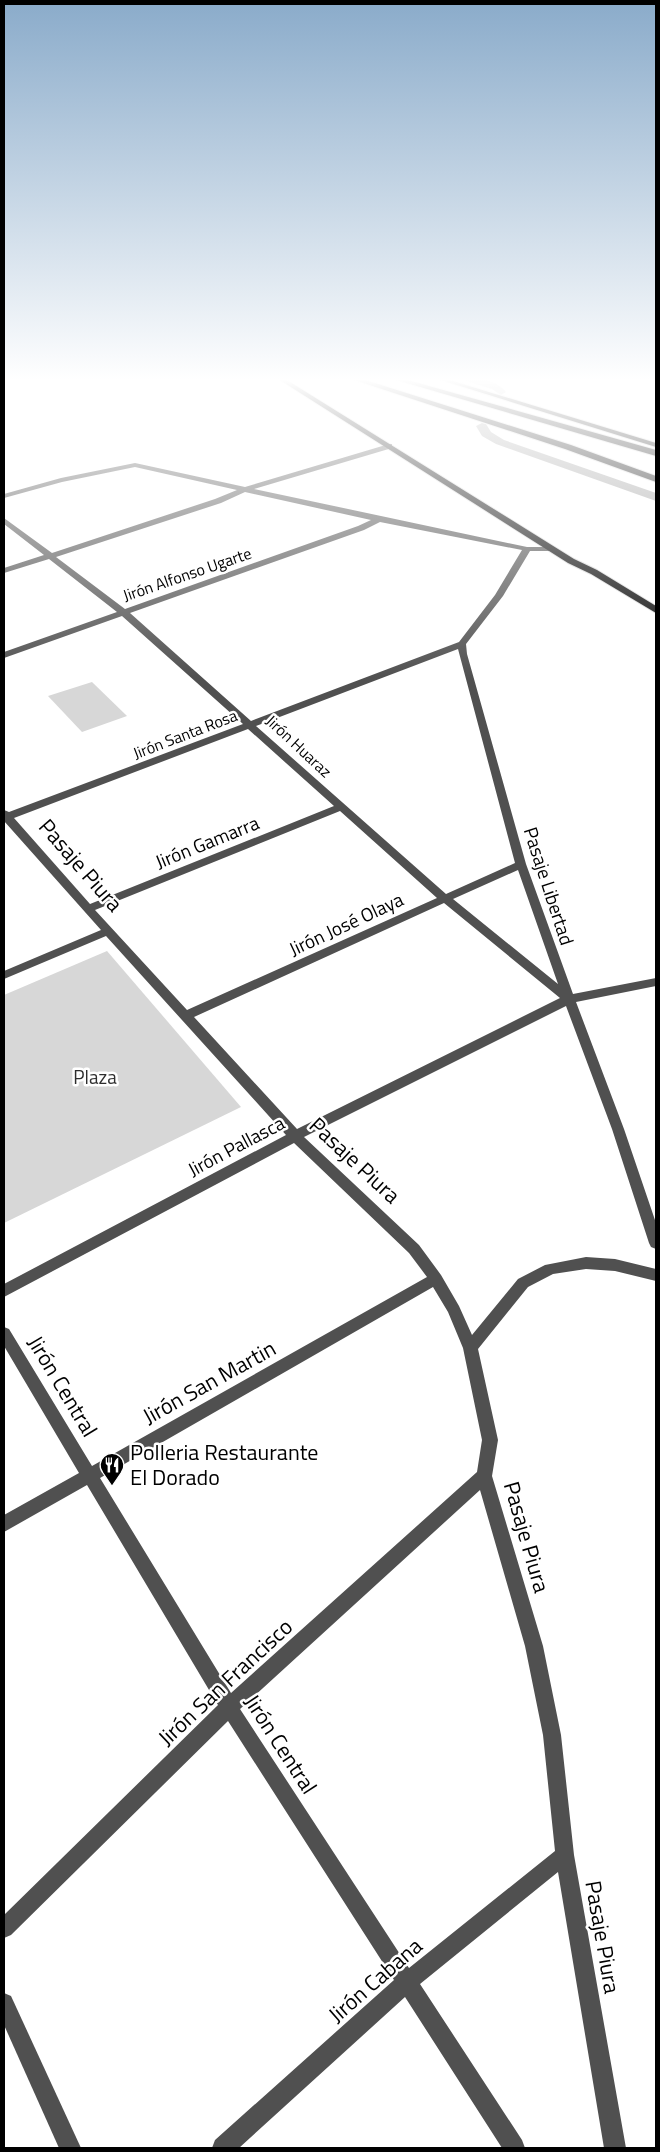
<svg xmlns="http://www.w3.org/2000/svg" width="660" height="2152" font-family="'Titillium Web',sans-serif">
<rect width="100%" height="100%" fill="#fff"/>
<!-- green -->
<g fill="#d7d7d7">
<path d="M 92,682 L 127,716 L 82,732 L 48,696 Z"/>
<path d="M 107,951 L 241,1107 L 4,1223 L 4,995 Z"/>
</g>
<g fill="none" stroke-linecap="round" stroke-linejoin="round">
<!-- canal -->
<g fill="#9e9e9e" fill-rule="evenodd">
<path d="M 454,377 C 470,375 496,379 506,392 L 501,395 L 492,389 Z"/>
<path d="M 482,423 L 486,424 L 491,432 L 504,440 L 656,493 L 656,501 L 496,444 L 482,436 L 476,426 Z"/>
</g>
<!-- major casing -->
<g stroke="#dbdbdb" stroke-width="2">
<g id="major">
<path d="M 275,377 L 282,377 L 574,559 L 597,570 L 656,606 L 656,613 L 591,574 L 568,563 Z"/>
<path d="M 431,377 L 440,377 L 656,443 L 656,447 Z"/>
</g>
</g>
<!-- highway casing -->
<g stroke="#dbdbdb" stroke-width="2">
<g id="highway">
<path d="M 345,377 L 356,377 L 571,445 L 656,476 L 656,482 L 565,449 Z"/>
<path d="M 386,377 L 397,377 L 656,450 L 656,456 Z"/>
</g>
</g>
<!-- minor -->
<g fill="#505050" fill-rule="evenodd">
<path d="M 389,444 L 392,444 L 392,448 L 254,489 L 527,547 L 555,547 L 555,551 L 530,551 L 503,596 L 466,644 L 467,654 L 526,864 L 573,994 L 656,978 L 656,986 L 576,1002 L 624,1129 L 656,1223 L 656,1249 L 651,1247 L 649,1243 L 612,1129 L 566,1006 L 304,1137 L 419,1245 L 441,1275 L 459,1306 L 472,1335 L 518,1279 L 545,1265 L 586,1257 L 615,1259 L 656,1269 L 656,1281 L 615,1271 L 586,1269 L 553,1274 L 528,1287 L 478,1349 L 498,1440 L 492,1476 L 543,1646 L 561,1735 L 574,1855 L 626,2148 L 604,2148 L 558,1872 L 420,1984 L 522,2140 L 525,2148 L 502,2148 L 405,1997 L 239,2148 L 212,2148 L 215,2140 L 394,1980 L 228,1721 L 11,1935 L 4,1938 L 4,1915 L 218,1705 L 87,1485 L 4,1532 L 4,1515 L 79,1473 L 4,1346 L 4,1327 L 9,1329 L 92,1466 L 427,1277 L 409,1253 L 294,1143 L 4,1297 L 4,1284 L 286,1135 L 106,936 L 4,979 L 4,971 L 101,930 L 4,821 L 4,810 L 9,812 L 243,724 L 122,616 L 4,658 L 4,652 L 117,612 L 49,559 L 4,573 L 4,568 L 44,555 L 4,524 L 4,518 L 52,553 L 215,499 L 237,490 L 135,467 L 62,482 L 4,498 L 4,494 L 61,478 L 135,463 L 245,487 ZM 245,492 L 371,520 L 358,526 L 125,609 L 56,557 L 221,503 ZM 380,522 L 522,550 L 495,595 L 459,642 L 251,721 L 130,613 L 364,530 ZM 458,649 L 515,863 L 446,894 L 256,726 ZM 248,729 L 334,806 L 90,904 L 14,818 ZM 340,811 L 437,898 L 187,1010 L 95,910 ZM 518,870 L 558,984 L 453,899 ZM 444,903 L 560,998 L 297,1129 L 194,1017 ZM 433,1287 L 448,1312 L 463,1348 L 482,1440 L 477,1472 L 231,1693 L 100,1478 ZM 480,1490 L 525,1646 L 543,1735 L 555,1851 L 409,1968 L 240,1709 Z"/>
<path d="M 4,1993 L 11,1996 L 81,2148 L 59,2148 L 4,2025 Z"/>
</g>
<!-- major -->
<use href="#major" fill="#000" fill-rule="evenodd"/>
<!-- highway -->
<use href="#highway" fill="#000" fill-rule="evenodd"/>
</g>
<!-- sky -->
<linearGradient id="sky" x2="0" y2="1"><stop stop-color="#8aabca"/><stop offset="0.56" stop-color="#fff"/><stop offset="1" stop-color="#fff" stop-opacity="0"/></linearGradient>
<rect width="660" height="678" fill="url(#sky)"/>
<!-- icons -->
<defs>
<g id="restaurant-pin" transform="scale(1.25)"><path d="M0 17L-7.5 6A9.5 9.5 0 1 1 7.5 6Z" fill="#000" stroke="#fff"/><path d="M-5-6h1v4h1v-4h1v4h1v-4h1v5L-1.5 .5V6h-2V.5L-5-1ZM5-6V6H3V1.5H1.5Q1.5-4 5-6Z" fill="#fff"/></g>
</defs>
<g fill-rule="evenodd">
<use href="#restaurant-pin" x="112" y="1465"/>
</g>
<g text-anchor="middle" stroke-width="5" stroke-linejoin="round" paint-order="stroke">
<!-- far-street labels -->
<g font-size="16" fill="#000" stroke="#fff">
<text transform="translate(187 574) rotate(-19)" y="6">Jirón Alfonso Ugarte</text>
<text transform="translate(185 734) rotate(-21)" y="6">Jirón Santa Rosa</text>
<text transform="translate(299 746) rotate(43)" y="6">Jirón Huaraz</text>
</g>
<!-- street labels -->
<g font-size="19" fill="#000" stroke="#fff">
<text transform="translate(207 842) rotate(-22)" y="7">Jirón Gamarra</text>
<text transform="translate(549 886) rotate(72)" y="7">Pasaje Libertad</text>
<text transform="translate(346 924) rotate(-25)" y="7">Jirón José Olaya</text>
<text transform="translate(236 1146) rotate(-28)" y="7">Jirón Pallasca</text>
</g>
<!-- park labels -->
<g font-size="19" fill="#2e2e2e" stroke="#fff">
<text x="95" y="1084">Plaza</text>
</g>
<!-- near-street labels -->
<g font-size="22" fill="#000" stroke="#fff">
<text transform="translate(81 865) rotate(49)" y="8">Pasaje Piura</text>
<text transform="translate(355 1160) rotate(43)" y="8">Pasaje Piura</text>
<text transform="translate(209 1382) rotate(-29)" y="8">Jirón San Martin</text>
<text transform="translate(63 1386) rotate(59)" y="8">Jirón Central</text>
<text transform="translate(527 1537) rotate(74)" y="8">Pasaje Piura</text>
<text transform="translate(225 1682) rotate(-43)" y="8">Jirón San Francisco</text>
<text transform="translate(281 1744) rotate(57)" y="8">Jirón Central</text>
<text transform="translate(603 1937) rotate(80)" y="8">Pasaje Piura</text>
<text transform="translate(375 1980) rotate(-41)" y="8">Jirón Cabana</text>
</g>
<!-- near-poi labels -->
<g font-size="22" fill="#000" stroke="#fff" text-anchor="start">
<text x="130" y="1460">Polleria Restaurante<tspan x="130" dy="25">El Dorado</tspan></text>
</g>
</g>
<!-- border -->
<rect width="660" height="2152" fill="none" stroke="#000000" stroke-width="10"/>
</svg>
